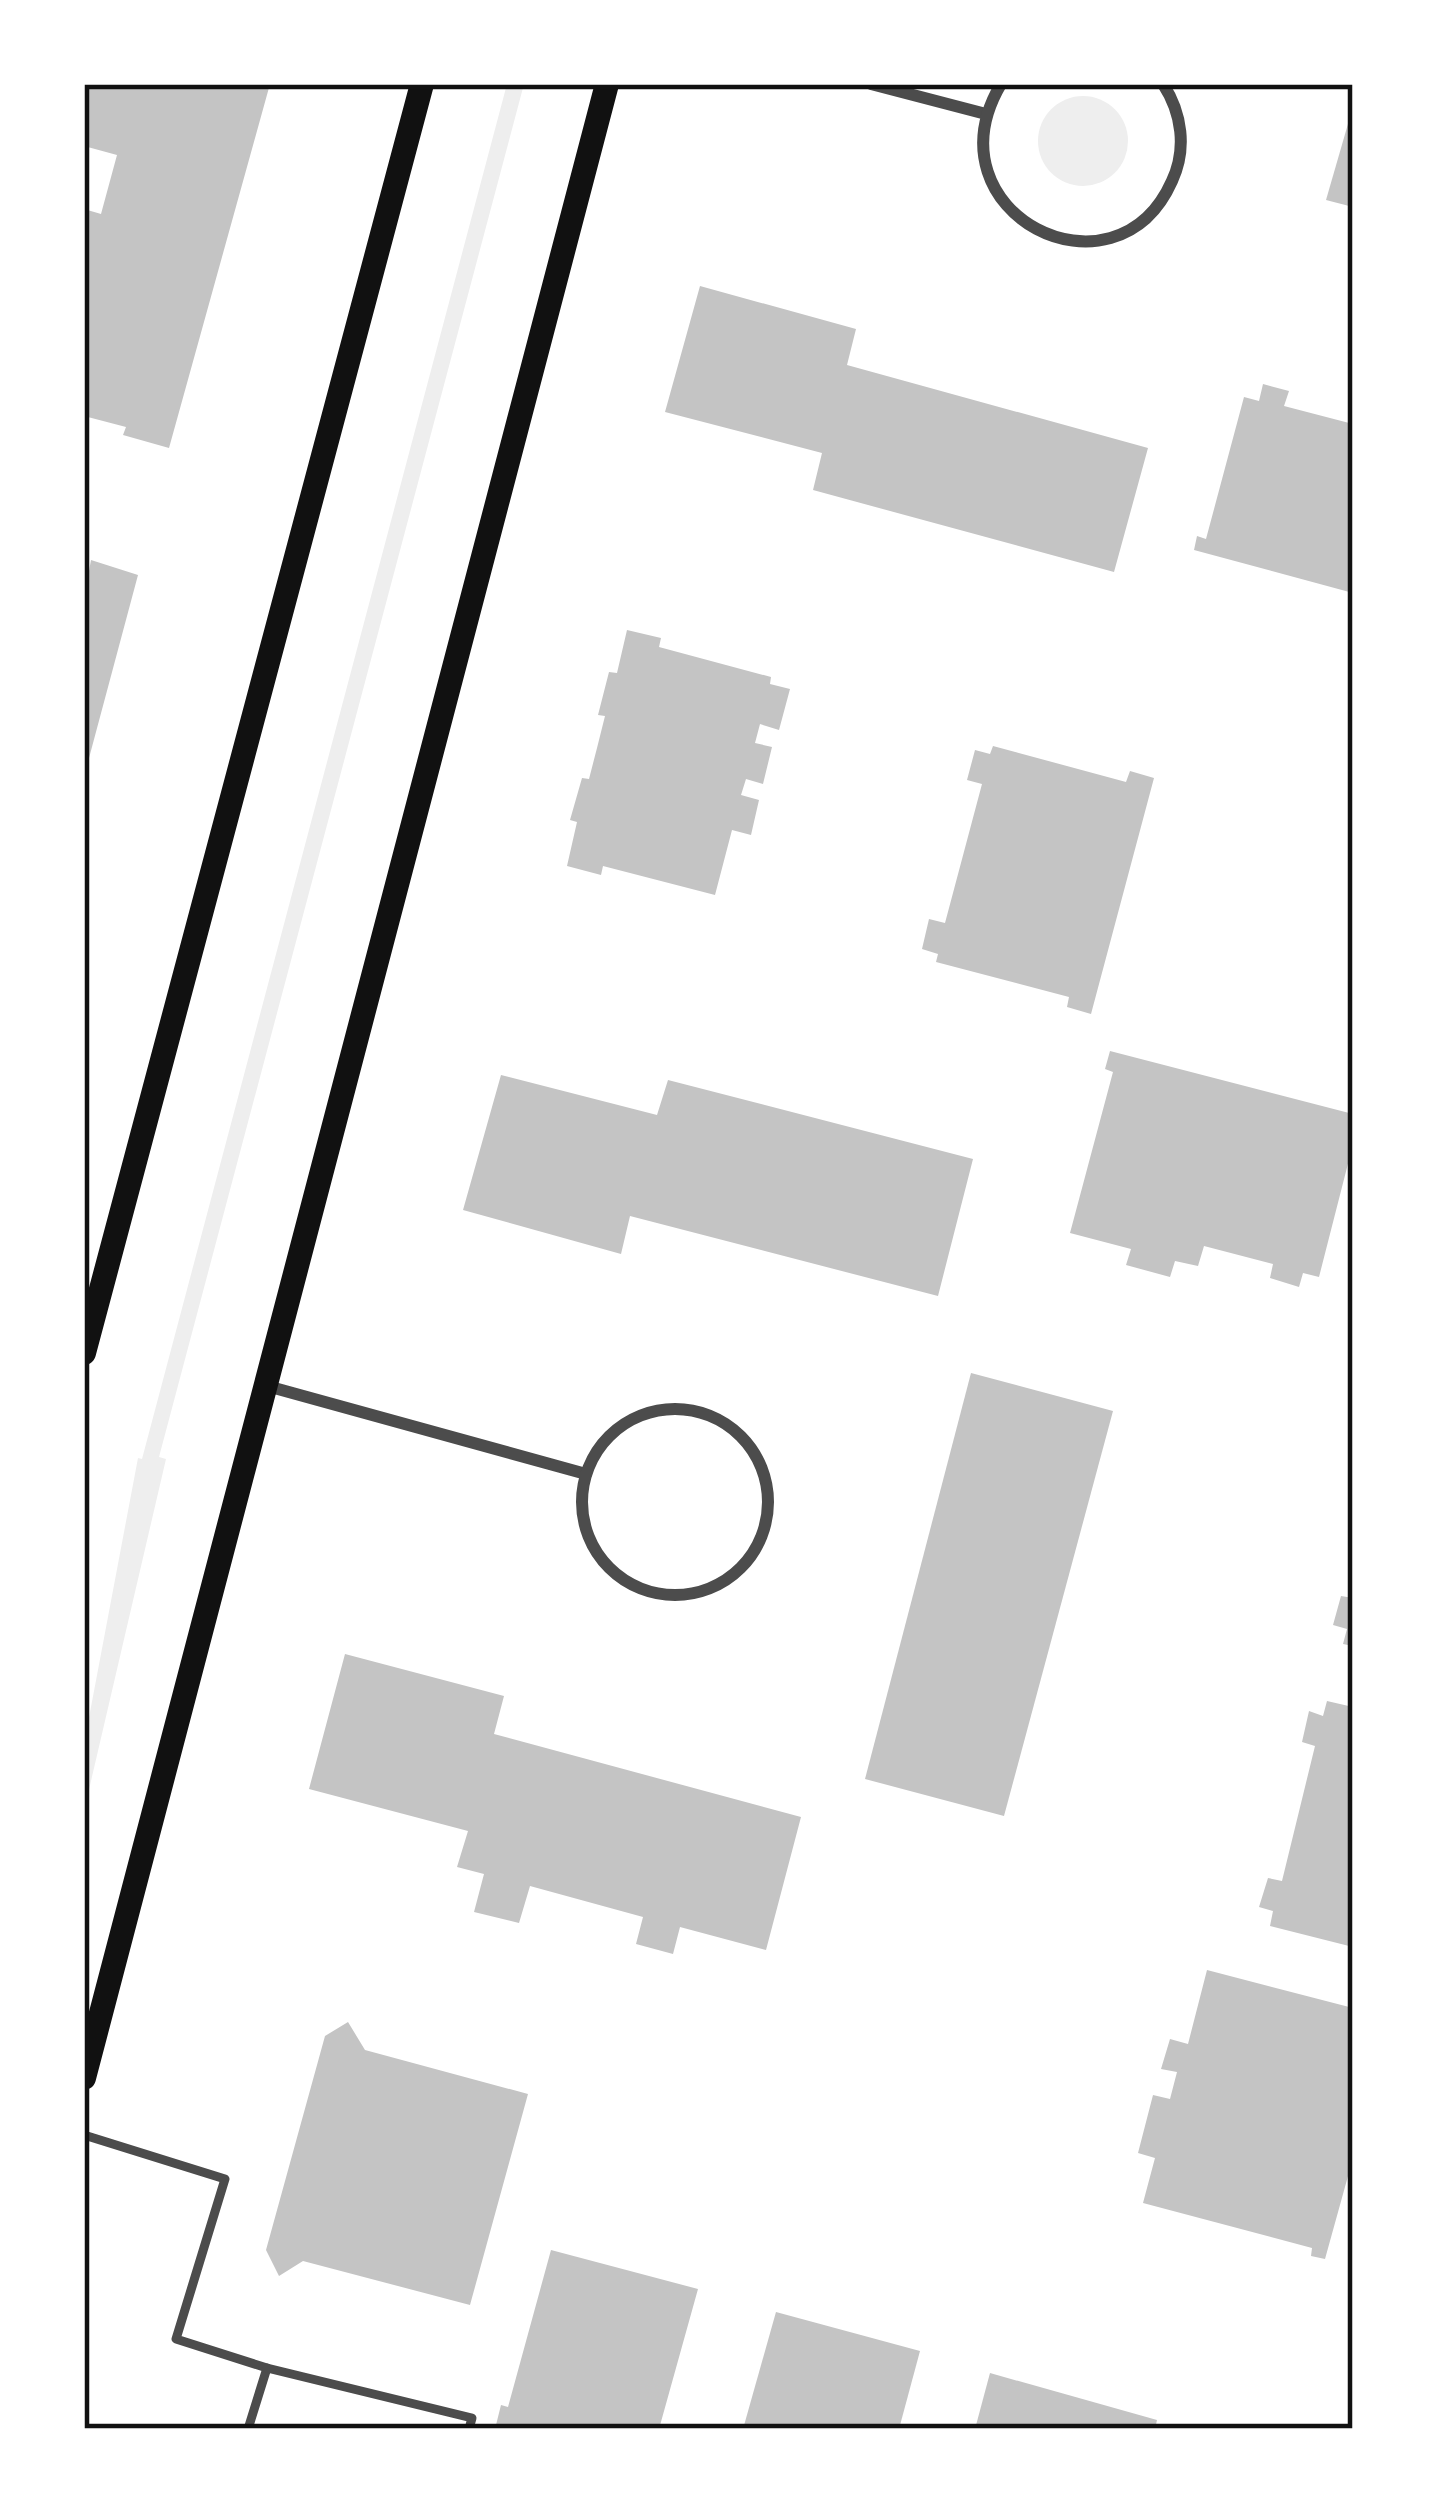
<svg xmlns="http://www.w3.org/2000/svg" width="1437" height="2513" font-family="Karla,sans-serif">
<rect width="100%" height="100%" fill="#fff"/>
<!-- green -->
<g fill="#eee">
<path d="M 507,84 L 524,84 L 159,1457 L 166,1459 L 84,1811 L 84,1744 L 138,1458 L 142,1459 Z"/>
<circle cx="1083" cy="141" r="45"/>
</g>
<!-- building -->
<g fill="#c4c4c4">
<path d="M 84,84 L 270,84 L 169,448 L 123,435 L 126,427 L 84,416 L 84,209 L 101,214 L 117,155 L 84,146 Z"/>
<path d="M 1352,110 L 1353,110 L 1353,207 L 1326,200 Z"/>
<path d="M 700,286 L 856,329 L 847,365 L 1148,448 L 1114,572 L 813,490 L 822,453 L 665,412 Z"/>
<path d="M 1263,384 L 1289,391 L 1284,406 L 1353,424 L 1353,593 L 1194,550 L 1197,536 L 1206,539 L 1244,397 L 1259,401 Z"/>
<path d="M 91,560 L 138,575 L 85,773 L 84,570 L 89,571 Z"/>
<path d="M 627,630 L 661,638 L 659,647 L 771,677 L 770,684 L 790,689 L 779,730 L 760,724 L 755,743 L 772,747 L 763,784 L 746,779 L 741,795 L 759,800 L 751,835 L 732,830 L 715,895 L 603,866 L 601,875 L 567,866 L 577,822 L 570,820 L 582,778 L 589,779 L 597,748 L 605,716 L 598,715 L 609,672 L 617,673 Z"/>
<path d="M 993,746 L 1126,782 L 1130,771 L 1154,778 L 1091,1014 L 1067,1007 L 1069,997 L 936,962 L 938,954 L 922,949 L 929,919 L 945,923 L 982,784 L 967,780 L 975,750 L 990,754 Z"/>
<path d="M 1110,1051 L 1353,1114 L 1353,1144 L 1319,1277 L 1303,1273 L 1299,1287 L 1270,1278 L 1273,1264 L 1204,1246 L 1198,1266 L 1175,1261 L 1170,1277 L 1126,1265 L 1131,1249 L 1070,1233 L 1113,1072 L 1105,1069 Z"/>
<path d="M 501,1075 L 657,1115 L 668,1080 L 973,1159 L 938,1296 L 630,1216 L 621,1254 L 463,1210 Z"/>
<path d="M 971,1373 L 1113,1411 L 1004,1816 L 865,1779 Z"/>
<path d="M 1341,1596 L 1353,1598 L 1353,1646 L 1343,1644 L 1347,1629 L 1333,1625 Z"/>
<path d="M 345,1654 L 504,1696 L 494,1734 L 801,1817 L 766,1950 L 680,1927 L 673,1954 L 636,1944 L 643,1917 L 530,1886 L 519,1923 L 474,1912 L 484,1874 L 457,1867 L 468,1831 L 309,1789 Z"/>
<path d="M 1327,1701 L 1353,1707 L 1353,1947 L 1270,1926 L 1273,1911 L 1259,1907 L 1268,1878 L 1282,1881 L 1315,1746 L 1302,1742 L 1309,1711 L 1323,1716 Z"/>
<path d="M 1207,1970 L 1353,2008 L 1353,2123 L 1349,2133 L 1353,2134 L 1353,2158 L 1325,2259 L 1311,2256 L 1312,2248 L 1143,2203 L 1155,2158 L 1138,2153 L 1153,2095 L 1170,2099 L 1177,2072 L 1161,2069 L 1170,2039 L 1188,2044 Z"/>
<path d="M 348,2022 L 365,2050 L 528,2094 L 470,2305 L 303,2261 L 279,2276 L 266,2250 L 325,2036 Z"/>
<path d="M 551,2250 L 698,2289 L 659,2429 L 495,2429 L 501,2405 L 508,2407 Z"/>
<path d="M 776,2312 L 920,2351 L 899,2429 L 743,2429 Z"/>
<path d="M 990,2373 L 1157,2420 L 1155,2429 L 975,2429 Z"/>
</g>
<g fill="none" stroke-linecap="round" stroke-linejoin="round">
<!-- service -->
<g stroke="#4c4c4c" stroke-width="9">
<path d="M 84,2135 L 225,2179 L 176,2339 L 267,2368 L 248,2429"/>
<path d="M 267,2368 L 472,2418 L 469,2429"/>
</g>
<!-- minor -->
<g stroke="#4c4c4c" stroke-width="12">
<path d="M 871,84 L 986,114"/>
<path d="M 1001,84 C 925,213 1115,309 1172,181 C 1187,149 1182,113 1163,84"/>
<path d="M 267,1386 L 586,1474"/>
<circle cx="675" cy="1502" r="93"/>
</g>
<!-- secondary -->
<g stroke="#111" stroke-width="24">
<path d="M 84,1353 L 422,84"/>
<path d="M 84,2078 L 607,84"/>
</g>
</g>
<!-- border -->
<rect width="1437" height="2513" fill="none" stroke="#ffffff" stroke-width="174"/>
<rect x="87" y="87" width="1263" height="2339" fill="none" stroke="#111" stroke-width="4.5"/>
</svg>
